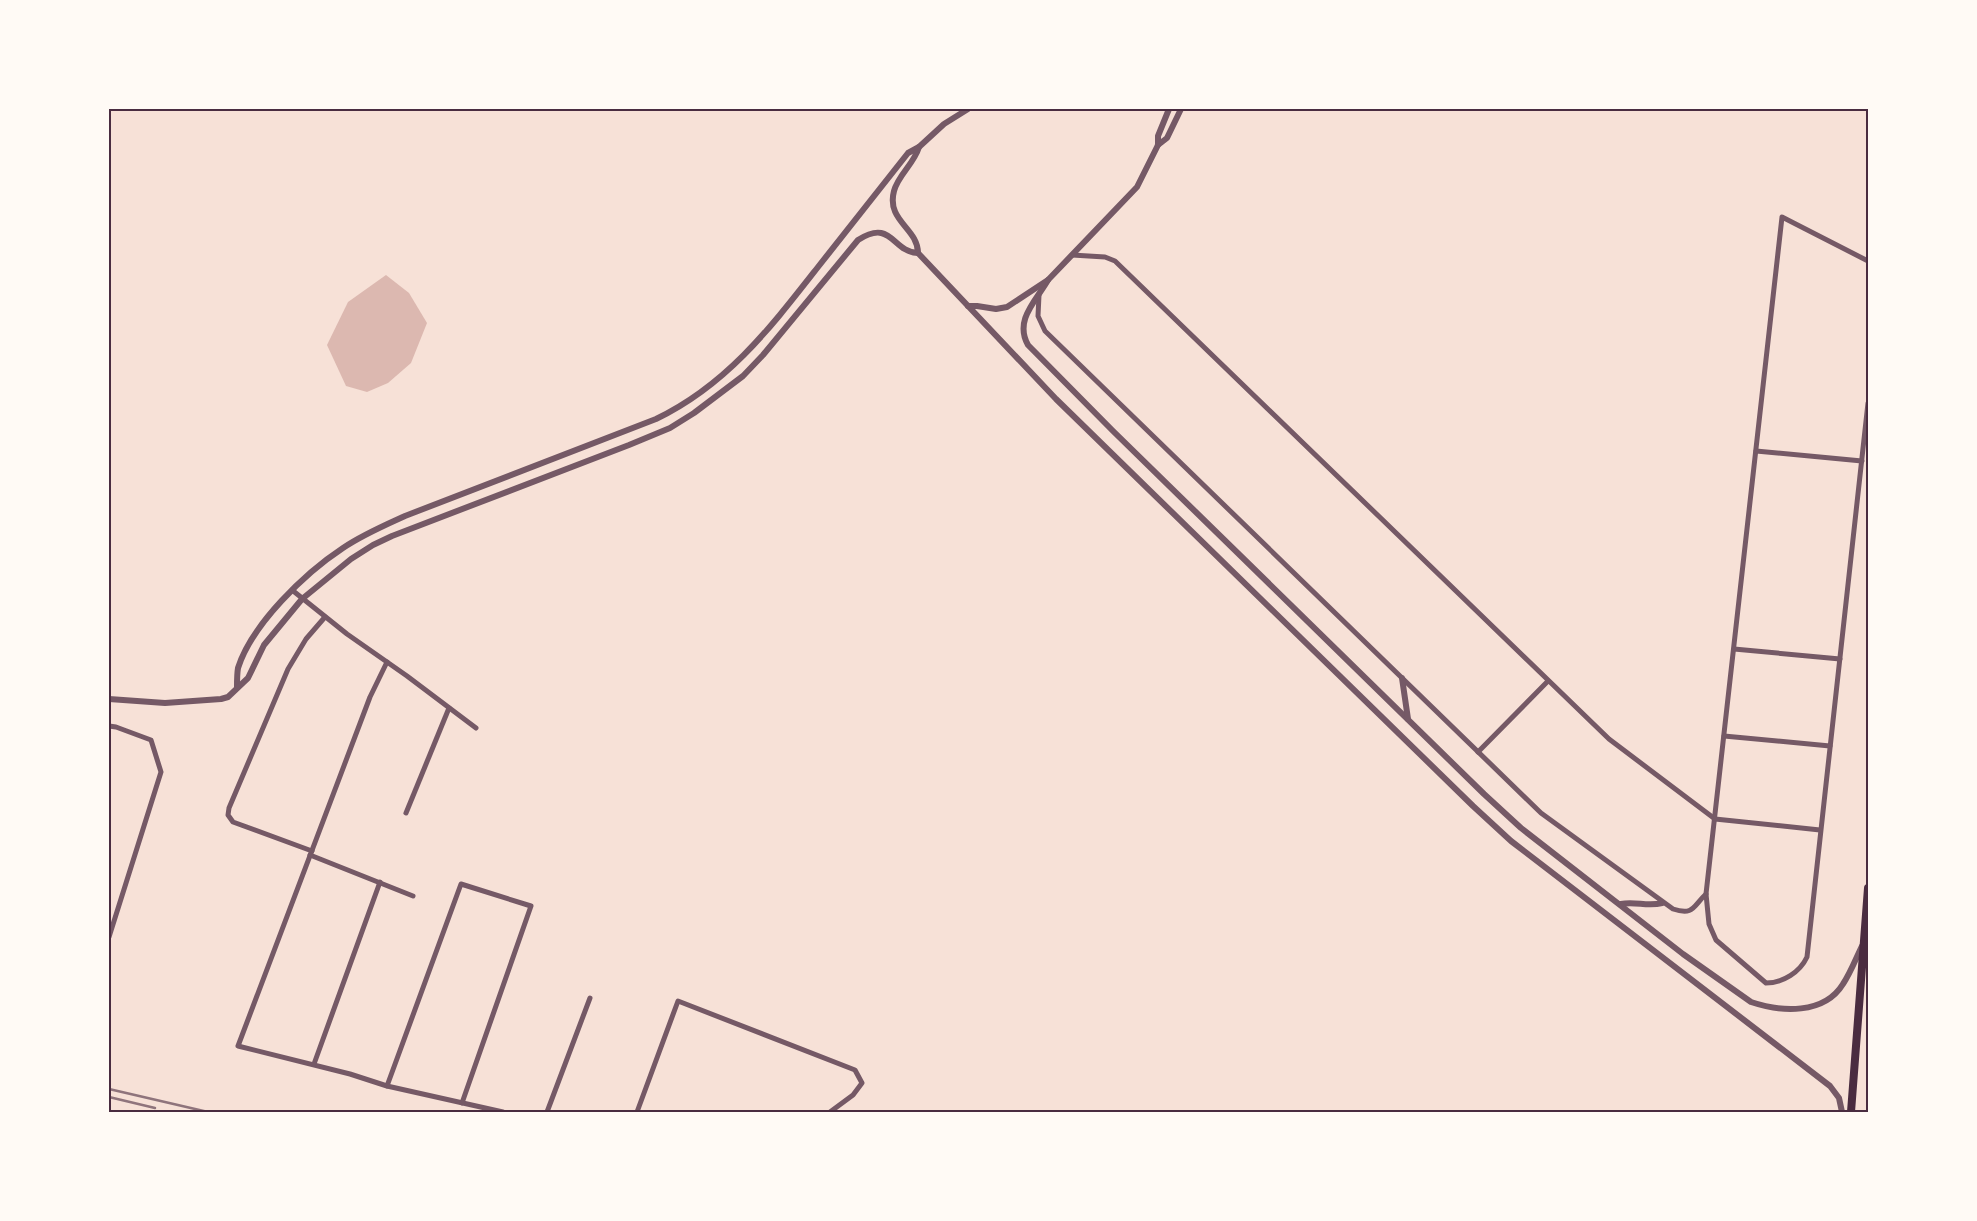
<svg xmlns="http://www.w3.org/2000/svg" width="1977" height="1221" font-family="Overpass,sans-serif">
<rect width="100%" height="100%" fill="#f7e1d7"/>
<!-- water -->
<path fill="#dcb8b0" d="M 386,275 L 409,293 L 427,323 L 411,363 L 388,383 L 367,392 L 346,386 L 327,345 L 348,302 Z"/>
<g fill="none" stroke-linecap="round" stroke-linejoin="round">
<!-- minor -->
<g stroke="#755966" stroke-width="5">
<path d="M 1072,255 L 1105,257 L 1115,261 L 1609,739 L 1715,819"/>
<path d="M 1868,261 L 1782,217 L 1706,894 L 1709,924 L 1716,940 L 1766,983 C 1783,983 1800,972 1807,957 L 1868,403"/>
<path d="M 1039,295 L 1038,316 L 1045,331 L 1541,813 L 1673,909 C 1694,916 1693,906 1706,894"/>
<path d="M 1756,451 L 1862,461"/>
<path d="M 292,590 L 347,634 L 407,676 L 476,728"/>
<path d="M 1734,649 L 1840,659"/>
<path d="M 387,662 L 370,697 L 238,1046 L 350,1074 L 387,1086 L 503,1112"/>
<path d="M 109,726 L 116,727 L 151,740 L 161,772 L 109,937"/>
<path d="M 1724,736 L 1830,746"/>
<path d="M 1478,752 L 1548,681"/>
<path d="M 406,813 L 449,708"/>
<path d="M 1715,819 L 1820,830"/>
<path d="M 312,851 L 233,822 L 228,815 L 229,808 L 288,669 L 306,639 L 325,617"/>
<path d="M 310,855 L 413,896"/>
<path d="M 314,1064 L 380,882"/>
<path d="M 387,1086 L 461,884 L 531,906 L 462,1103"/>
<path d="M 547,1112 L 590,998"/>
<path d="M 637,1112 L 678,1001 L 855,1070 L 862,1083 L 853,1095 L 830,1112"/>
</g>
<!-- tertiary -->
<g stroke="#755966" stroke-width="6">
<path d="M 1158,145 L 1167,138 L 1181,109"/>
<path d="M 919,147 C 914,164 898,175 894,191 C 886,221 918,228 918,253 L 1056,399 L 1473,806 L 1511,841 L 1830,1086 L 1839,1098 L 1842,1112"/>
<path d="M 1048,280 C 1036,301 1014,320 1028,345 L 1113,431 L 1484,794 L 1521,828 L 1683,954 L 1751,1002 C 1781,1012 1824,1015 1843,984 C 1851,972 1856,958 1862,946"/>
<path d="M 968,306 L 977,306 L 996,309 L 1007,307 L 1048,280 L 1137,187 L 1158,145 L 1158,136 L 1169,109"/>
<path d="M 1402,678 L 1408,719"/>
<path d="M 237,687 C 237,681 237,674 238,668 C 252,624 305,573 343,548 C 362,535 383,526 405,516 L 656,419 C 727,385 771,327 818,267 C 848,229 878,191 908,153 L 919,147 L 944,124 L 968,109"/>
<path d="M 109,699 L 165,703 L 221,699 L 228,697 L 248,678 L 264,645 L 302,599 L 351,559 L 373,545 L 392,536 L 629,445 L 670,428 L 694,413 L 743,376 L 763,355 L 858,240 C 892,218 892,252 918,253"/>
<path d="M 1621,904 C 1635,901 1648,907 1662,903"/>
</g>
<!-- primary -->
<path stroke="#4a2c40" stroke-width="8" d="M 1851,1112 L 1868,888"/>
<!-- rail -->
<g stroke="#8f747c" stroke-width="2.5">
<path d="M 109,1089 L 208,1112"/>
<path d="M 109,1097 L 155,1108"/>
</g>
</g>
<!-- border -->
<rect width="1977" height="1221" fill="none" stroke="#fffaf5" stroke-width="220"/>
<rect x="110" y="110" width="1757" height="1001" fill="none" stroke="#4a2c40" stroke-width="2"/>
</svg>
